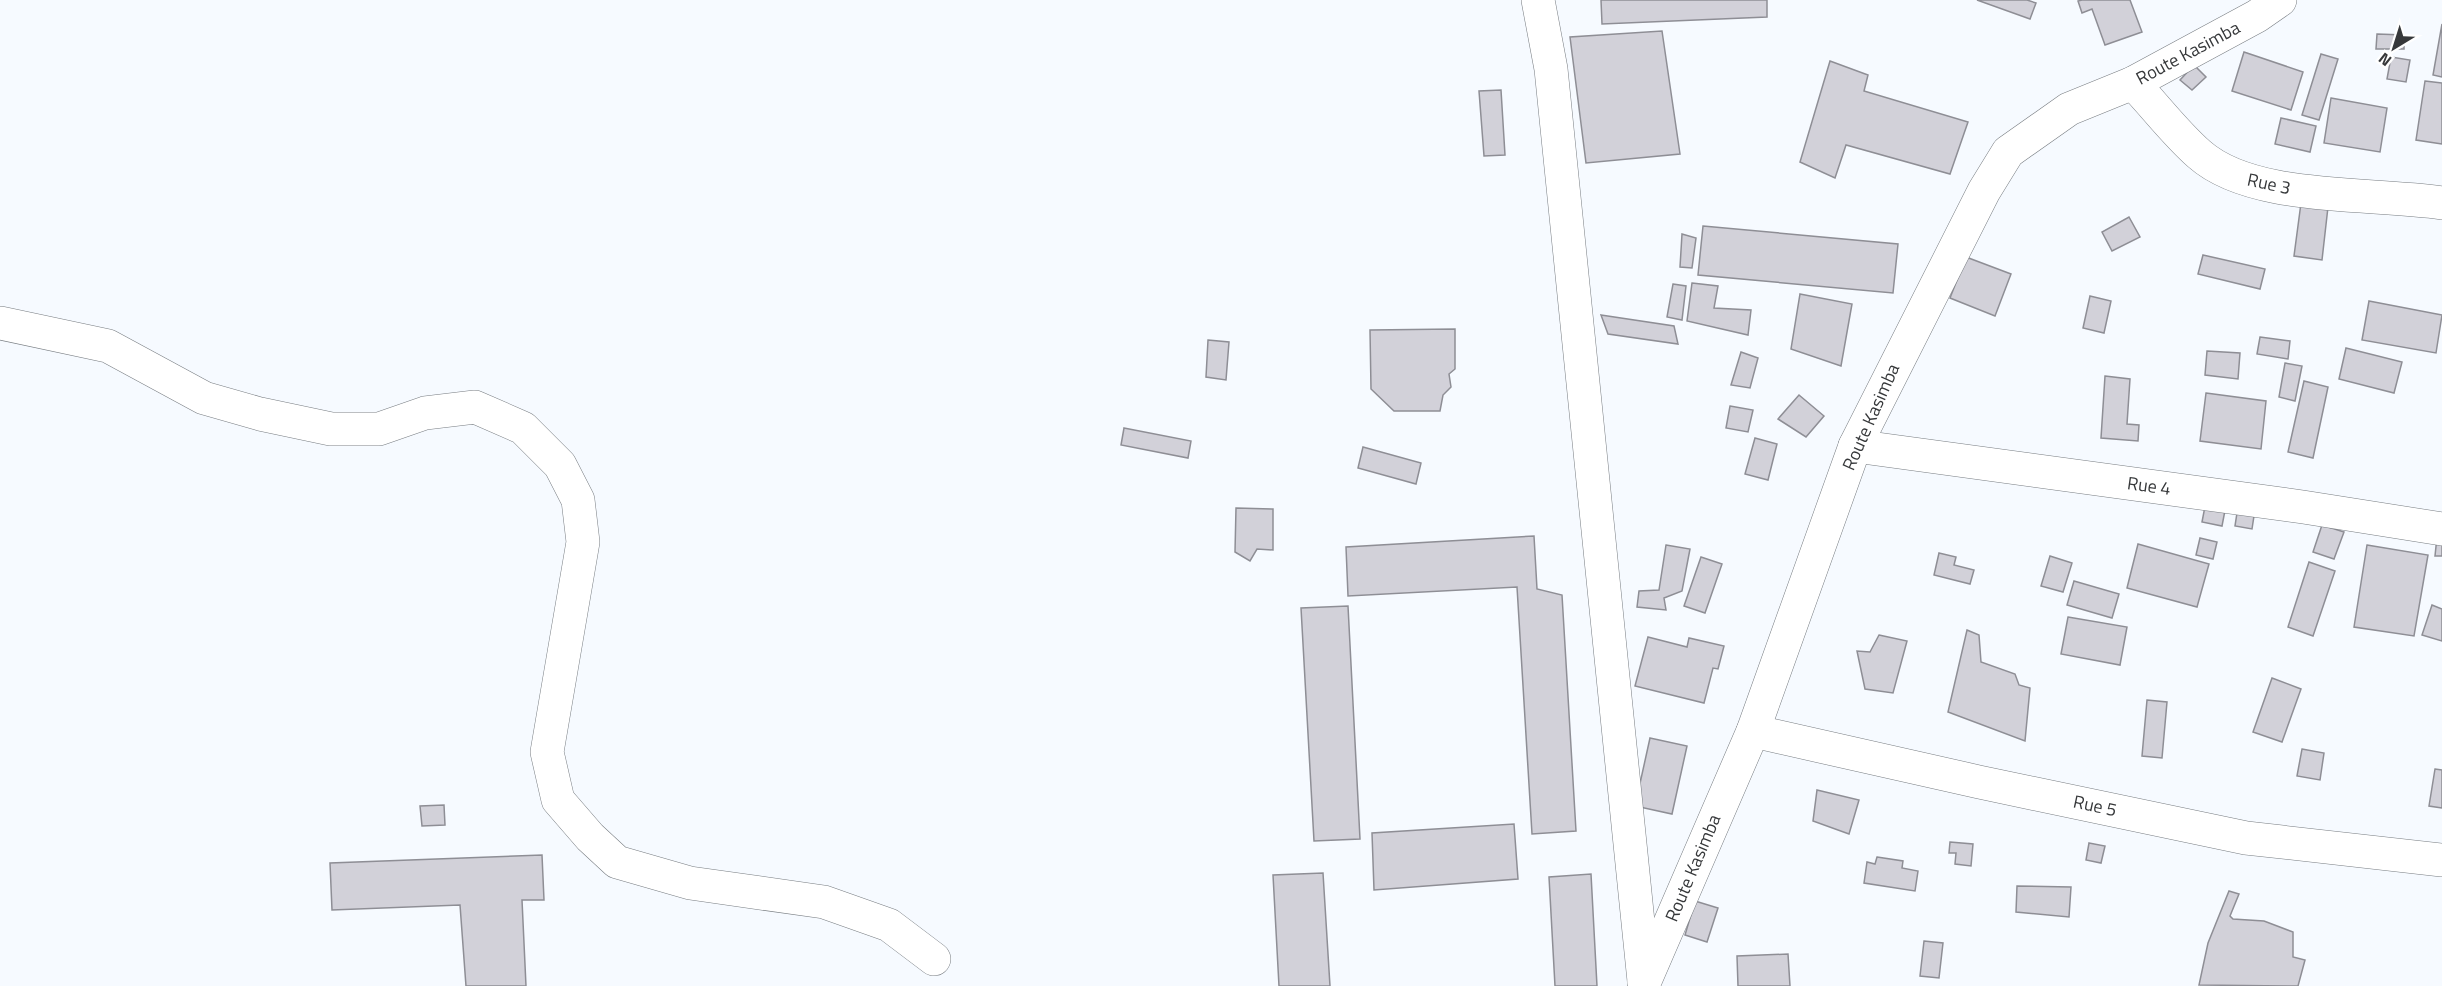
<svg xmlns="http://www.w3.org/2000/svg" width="2442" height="986" font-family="'Titillium Web',sans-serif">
<rect width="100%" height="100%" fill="#f6faff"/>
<!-- building -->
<g fill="#d2d1d9" stroke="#8e8e95" stroke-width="1.5">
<path d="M 1601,0 L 1767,0 L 1767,17 L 1602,24 Z"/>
<path d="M 1977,0 L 2027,0 L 2036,3 L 2030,19 Z"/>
<path d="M 2082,0 L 2130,0 L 2142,32 L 2105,45 L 2092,9 L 2082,13 L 2078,1 Z"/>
<path d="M 2442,24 L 2442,77 L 2433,75 Z"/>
<path d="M 1662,31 L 1680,154 L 1586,163 L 1570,37 Z"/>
<path d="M 2377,34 L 2404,35 L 2404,49 L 2376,49 Z"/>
<path d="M 2244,52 L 2303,72 L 2291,110 L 2232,91 Z"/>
<path d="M 2321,54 L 2338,59 L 2319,120 L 2302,115 Z"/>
<path d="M 2391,57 L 2410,60 L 2406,82 L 2387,79 Z"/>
<path d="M 1830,61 L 1868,75 L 1864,91 L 1968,122 L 1950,174 L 1846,145 L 1835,178 L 1800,162 Z"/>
<path d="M 2194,65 L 2206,77 L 2192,90 L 2180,80 Z"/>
<path d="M 2425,81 L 2442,83 L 2442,144 L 2416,140 Z"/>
<path d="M 1501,90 L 1505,155 L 1484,156 L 1479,91 Z"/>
<path d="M 2331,98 L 2387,108 L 2380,152 L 2324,143 Z"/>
<path d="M 2281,118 L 2316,126 L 2310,152 L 2275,144 Z"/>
<path d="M 2301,203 L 2328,207 L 2322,260 L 2294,256 Z"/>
<path d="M 2129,217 L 2140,237 L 2112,251 L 2102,232 Z"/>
<path d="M 1703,226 L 1898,244 L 1893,293 L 1698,275 Z"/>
<path d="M 1682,234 L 1696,238 L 1692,268 L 1680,267 Z"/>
<path d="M 2203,255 L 2265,269 L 2260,289 L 2198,274 Z"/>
<path d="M 1966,257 L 2011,274 L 1995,316 L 1950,298 Z"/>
<path d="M 1692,283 L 1718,286 L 1714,308 L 1751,310 L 1748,335 L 1687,321 Z"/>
<path d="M 1673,284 L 1686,286 L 1682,320 L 1667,317 Z"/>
<path d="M 1800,294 L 1852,304 L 1841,366 L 1791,349 Z"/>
<path d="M 2090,296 L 2111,301 L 2104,333 L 2083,328 Z"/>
<path d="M 2369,301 L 2442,315 L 2436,353 L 2362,340 Z"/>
<path d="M 1601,315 L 1674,326 L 1678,344 L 1608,334 Z"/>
<path d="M 1455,329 L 1455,369 L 1449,374 L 1451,387 L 1443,395 L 1440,411 L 1394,411 L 1371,389 L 1370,330 Z"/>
<path d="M 2260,337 L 2290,341 L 2288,359 L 2257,354 Z"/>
<path d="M 1208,340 L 1229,342 L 1226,380 L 1206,377 Z"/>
<path d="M 2346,348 L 2402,362 L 2394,393 L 2339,379 Z"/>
<path d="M 2207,351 L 2240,353 L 2238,379 L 2205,375 Z"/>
<path d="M 1741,352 L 1758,358 L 1750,388 L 1731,385 Z"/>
<path d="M 2285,363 L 2302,366 L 2295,401 L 2279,397 Z"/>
<path d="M 2105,376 L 2130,379 L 2127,424 L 2139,425 L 2138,441 L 2101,438 Z"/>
<path d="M 2304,381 L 2328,387 L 2313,458 L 2288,452 Z"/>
<path d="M 2206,393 L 2266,401 L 2261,449 L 2200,441 Z"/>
<path d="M 1799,395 L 1824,416 L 1806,437 L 1778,419 Z"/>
<path d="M 1730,406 L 1753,410 L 1748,432 L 1726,428 Z"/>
<path d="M 1124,428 L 1191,441 L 1188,458 L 1121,445 Z"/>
<path d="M 1755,438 L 1777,444 L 1768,480 L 1745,474 Z"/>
<path d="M 1363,447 L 1421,463 L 1416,484 L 1358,468 Z"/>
<path d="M 2207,496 L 2227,500 L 2222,526 L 2202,522 Z"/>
<path d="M 2239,500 L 2256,503 L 2252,529 L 2235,526 Z"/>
<path d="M 1236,508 L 1273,509 L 1273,550 L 1257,549 L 1250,561 L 1235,552 Z"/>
<path d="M 2322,525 L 2344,532 L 2334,559 L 2313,552 Z"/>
<path d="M 1534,536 L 1537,589 L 1562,595 L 1576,831 L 1532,834 L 1517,587 L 1348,596 L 1346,547 Z"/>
<path d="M 2437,537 L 2442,538 L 2442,556 L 2435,556 Z"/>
<path d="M 2200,538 L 2217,542 L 2213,559 L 2196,555 Z"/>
<path d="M 2138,544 L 2209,564 L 2197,607 L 2127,588 Z"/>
<path d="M 1666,545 L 1690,549 L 1682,591 L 1664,598 L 1666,610 L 1637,607 L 1639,591 L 1659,590 Z"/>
<path d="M 2367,545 L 2428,555 L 2414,636 L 2354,627 Z"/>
<path d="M 1939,553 L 1956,557 L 1954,565 L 1974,570 L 1970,584 L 1934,575 Z"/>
<path d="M 2050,556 L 2072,563 L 2063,592 L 2041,586 Z"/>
<path d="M 1701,557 L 1722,564 L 1705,613 L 1684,606 Z"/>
<path d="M 2309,562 L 2335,571 L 2313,636 L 2288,627 Z"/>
<path d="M 2074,581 L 2119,594 L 2112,618 L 2067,605 Z"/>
<path d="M 2432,605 L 2442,609 L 2442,641 L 2422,635 Z"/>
<path d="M 1348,606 L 1360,839 L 1314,841 L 1301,608 Z"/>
<path d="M 2068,617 L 2127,627 L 2120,665 L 2061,654 Z"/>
<path d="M 1967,630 L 1979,635 L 1981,662 L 2015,674 L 2019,685 L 2030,688 L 2025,741 L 1948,712 Z"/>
<path d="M 1879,635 L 1907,641 L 1893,693 L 1865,689 L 1857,651 L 1870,652 Z"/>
<path d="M 1648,637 L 1687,647 L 1689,638 L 1724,646 L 1718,669 L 1713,668 L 1704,703 L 1635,686 Z"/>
<path d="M 2272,678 L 2301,689 L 2282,742 L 2253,732 Z"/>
<path d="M 2147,700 L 2167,702 L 2162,758 L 2142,756 Z"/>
<path d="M 1650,738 L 1687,746 L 1672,814 L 1635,806 Z"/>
<path d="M 2302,749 L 2324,753 L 2320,780 L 2297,776 Z"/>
<path d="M 2435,769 L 2442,770 L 2442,808 L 2429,806 Z"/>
<path d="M 1817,790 L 1859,800 L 1849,834 L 1813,821 Z"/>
<path d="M 444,805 L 445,825 L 422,826 L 420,806 Z"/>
<path d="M 1514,824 L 1518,879 L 1374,890 L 1372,833 Z"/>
<path d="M 1950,842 L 1973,844 L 1971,866 L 1955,864 L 1956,853 L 1949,853 Z"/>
<path d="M 2089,843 L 2105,846 L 2101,863 L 2086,860 Z"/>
<path d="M 542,855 L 544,900 L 522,900 L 526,986 L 466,986 L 460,905 L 332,910 L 330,863 Z"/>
<path d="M 1877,857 L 1903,861 L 1902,868 L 1918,871 L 1915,891 L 1864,883 L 1867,862 L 1875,864 Z"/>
<path d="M 1323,873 L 1330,986 L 1279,986 L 1273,875 Z"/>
<path d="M 1591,874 L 1597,986 L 1555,986 L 1549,877 Z"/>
<path d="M 2017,886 L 2071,887 L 2069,917 L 2016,912 Z"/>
<path d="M 2229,891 L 2239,894 L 2230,916 L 2233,919 L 2264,921 L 2293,932 L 2293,957 L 2305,960 L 2298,986 L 2199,985 L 2208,943 Z"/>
<path d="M 1695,901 L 1718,908 L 1707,942 L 1685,935 Z"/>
<path d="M 1924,941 L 1943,943 L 1939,978 L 1920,976 Z"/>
<path d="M 1788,954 L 1790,986 L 1738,986 L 1737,956 Z"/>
</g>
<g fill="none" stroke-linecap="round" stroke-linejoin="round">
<!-- minor casing -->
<g stroke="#787d82" stroke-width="34">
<g id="minor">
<path d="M 1538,0 L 1551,69 L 1644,981"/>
<path d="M 2133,83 C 2155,106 2175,133 2199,154 C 2253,202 2371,192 2442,203"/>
<path d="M 0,323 L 108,346 L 204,398 L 260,414 L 331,429 L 379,429 L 425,413 L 475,407 L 523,428 L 560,465 L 578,500 L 583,542 L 547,752 L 558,800 L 590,837 L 617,862 L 690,883 L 824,902 L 889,925 L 934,959"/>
<path d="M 1855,446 L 2303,507 L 2442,529"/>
<path d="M 1753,731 L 1979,782 L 2246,838 L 2442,860"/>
<path d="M 1644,983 L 1753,731 L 1855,446 L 1984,191 L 2008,152 L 2069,109 L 2133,83 L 2257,16 L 2280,0"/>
</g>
</g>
<!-- minor -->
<use href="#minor" stroke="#fff" stroke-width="33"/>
</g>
<g text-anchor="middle" stroke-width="5" stroke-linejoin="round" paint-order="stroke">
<!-- street labels -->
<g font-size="18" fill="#36383a" stroke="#fff">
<text transform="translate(2188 53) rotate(-28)" y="6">Route Kasimba</text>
<text transform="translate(2269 184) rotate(12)" y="6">Rue 3</text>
<text transform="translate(1871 417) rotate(-66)" y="6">Route Kasimba</text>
<text transform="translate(2149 486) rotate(8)" y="6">Rue 4</text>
<text transform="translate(2095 806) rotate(12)" y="6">Rue 5</text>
<text transform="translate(1693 868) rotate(-67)" y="6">Route Kasimba</text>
</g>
</g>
<!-- north arrow -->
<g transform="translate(2394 48) rotate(218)" stroke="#ffffff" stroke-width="4.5" paint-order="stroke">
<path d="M0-4.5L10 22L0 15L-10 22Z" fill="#36383a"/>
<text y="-9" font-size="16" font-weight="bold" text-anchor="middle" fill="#36383a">N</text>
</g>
</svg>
